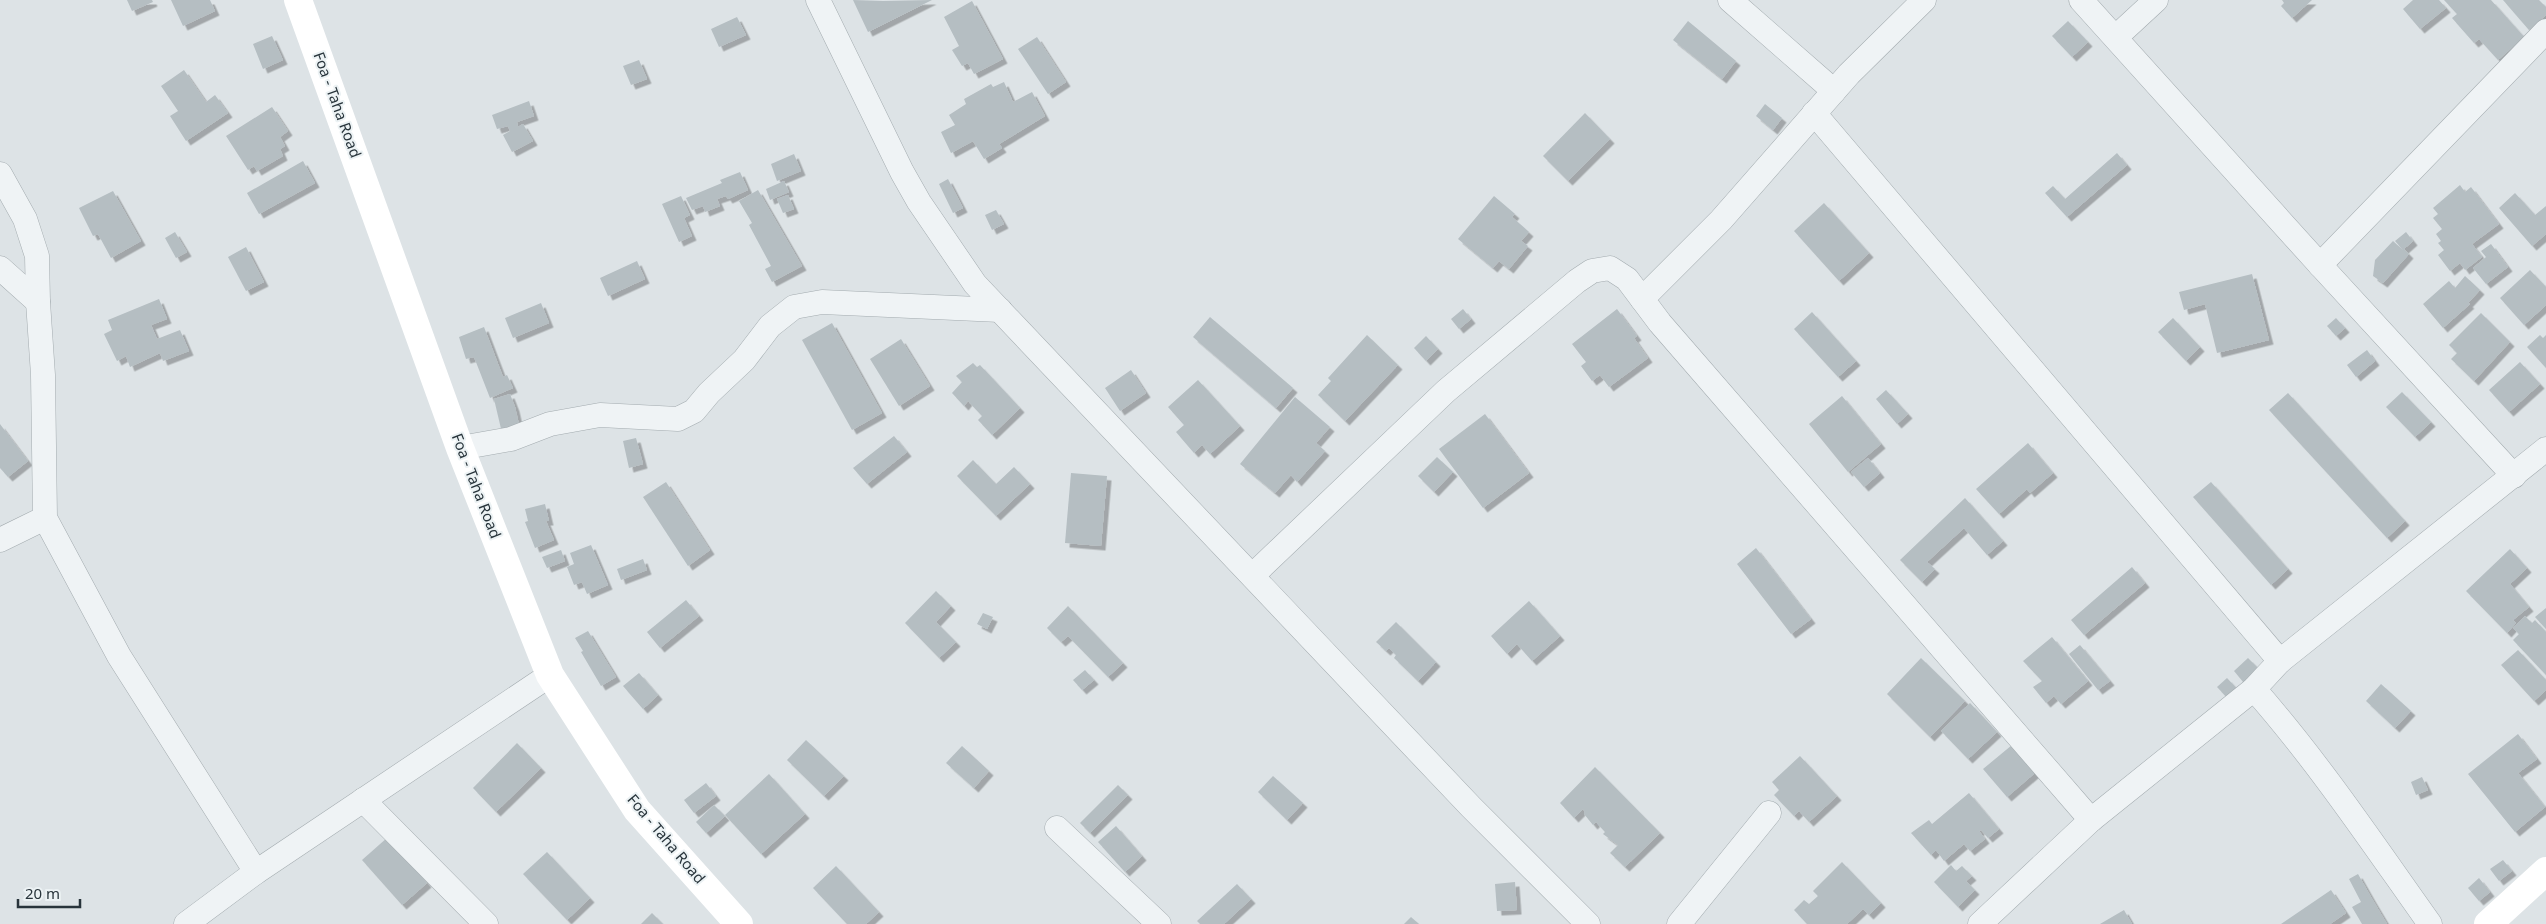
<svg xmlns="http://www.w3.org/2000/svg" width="2546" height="924" font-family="'Noto Sans',sans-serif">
<defs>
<filter id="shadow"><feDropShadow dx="4.5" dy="4.5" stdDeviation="0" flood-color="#0004"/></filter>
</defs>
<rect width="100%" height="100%" fill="#dde3e6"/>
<!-- building -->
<g fill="#b5bec2" filter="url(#shadow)">
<path d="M 127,0 L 152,0 L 153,2 L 132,11 Z"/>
<path d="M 171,0 L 210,0 L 215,11 L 183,26 Z"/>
<path d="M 853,0 L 883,1 L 932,0 L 868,32 Z"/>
<path d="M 2282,0 L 2312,0 L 2292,18 L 2281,6 L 2284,3 Z"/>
<path d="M 2413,0 L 2439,0 L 2446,8 L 2420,29 L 2403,9 Z"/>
<path d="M 2444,0 L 2491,0 L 2524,37 L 2498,60 L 2479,39 L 2474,43 L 2452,18 L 2457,14 Z"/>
<path d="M 2503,0 L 2539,0 L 2546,7 L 2546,15 L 2529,30 Z"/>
<path d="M 972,1 L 1003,59 L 974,74 L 968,63 L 962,66 L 952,50 L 959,46 L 944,17 Z"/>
<path d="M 737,17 L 746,35 L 719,47 L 711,29 Z"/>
<path d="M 1688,21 L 1736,61 L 1722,79 L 1673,40 Z"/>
<path d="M 2068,21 L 2088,42 L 2072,57 L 2052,36 Z"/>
<path d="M 272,36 L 283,60 L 263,69 L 253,44 Z"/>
<path d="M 1037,37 L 1066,82 L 1048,94 L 1018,49 Z"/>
<path d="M 639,60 L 647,79 L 631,85 L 623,66 Z"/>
<path d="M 184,70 L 206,102 L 215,95 L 228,113 L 186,141 L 170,116 L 178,111 L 161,86 Z"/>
<path d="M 1004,82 L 1013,102 L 1032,92 L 1045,116 L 999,144 L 1002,148 L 984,159 L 973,141 L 951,153 L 941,132 L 955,125 L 949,115 L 966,104 L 964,99 L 991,84 L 993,87 Z"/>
<path d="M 529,101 L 534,116 L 517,122 L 518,127 L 523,124 L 533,141 L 512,152 L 503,135 L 510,131 L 508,126 L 497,129 L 492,115 Z"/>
<path d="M 1765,104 L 1782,118 L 1773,130 L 1756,116 Z"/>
<path d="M 272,107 L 288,131 L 280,137 L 285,146 L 280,149 L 283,156 L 257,171 L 254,166 L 248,170 L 226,136 Z"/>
<path d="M 1585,113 L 1610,139 L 1568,181 L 1543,156 Z"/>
<path d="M 2117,153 L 2127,165 L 2067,217 L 2045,193 L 2053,186 L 2065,199 Z"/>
<path d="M 794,154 L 801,171 L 777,181 L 771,164 Z"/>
<path d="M 303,161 L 315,183 L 259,214 L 247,193 Z"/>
<path d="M 740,172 L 748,190 L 728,199 L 726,196 L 717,199 L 720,206 L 705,212 L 703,206 L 692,210 L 686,198 L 722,183 L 720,180 Z"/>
<path d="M 948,179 L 963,208 L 953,213 L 939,184 Z"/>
<path d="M 784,181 L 789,192 L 770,200 L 766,189 Z"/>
<path d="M 2460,185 L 2465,192 L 2471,187 L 2499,224 L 2472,244 L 2482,257 L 2465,270 L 2460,263 L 2450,271 L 2438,255 L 2444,250 L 2438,243 L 2441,241 L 2436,234 L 2442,229 L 2433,218 L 2438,214 L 2433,208 Z"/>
<path d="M 758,190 L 802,266 L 772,282 L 765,269 L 771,266 L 749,225 L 752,223 L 739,201 Z"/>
<path d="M 113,191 L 141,241 L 111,258 L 98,234 L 93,236 L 79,208 Z"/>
<path d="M 2515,193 L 2535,215 L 2546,206 L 2546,234 L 2532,246 L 2499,208 Z"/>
<path d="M 788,195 L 794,209 L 783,213 L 777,199 Z"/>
<path d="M 681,196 L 690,215 L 684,218 L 692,236 L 679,242 L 662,204 Z"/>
<path d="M 1494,196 L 1515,214 L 1512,217 L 1529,232 L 1521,241 L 1528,246 L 1509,269 L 1499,261 L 1493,268 L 1458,239 Z"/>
<path d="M 1824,203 L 1869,253 L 1839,281 L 1794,231 Z"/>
<path d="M 996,210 L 1004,224 L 992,230 L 985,215 Z"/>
<path d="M 175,232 L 187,252 L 176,258 L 165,238 Z"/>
<path d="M 2406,232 L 2413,241 L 2404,249 L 2409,254 L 2383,283 L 2373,276 L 2375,260 L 2393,241 L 2403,250 L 2395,241 Z"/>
<path d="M 2491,244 L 2508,267 L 2486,284 L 2473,268 L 2486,257 L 2481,251 Z"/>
<path d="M 246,247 L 264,282 L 246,291 L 228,257 Z"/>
<path d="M 637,261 L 645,279 L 608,296 L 600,278 Z"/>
<path d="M 2530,270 L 2546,287 L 2546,305 L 2524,325 L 2500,298 Z"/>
<path d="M 2252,274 L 2269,340 L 2217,353 L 2205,304 L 2184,310 L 2179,292 Z"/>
<path d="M 2465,276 L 2480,290 L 2468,303 L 2470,304 L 2443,328 L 2423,304 L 2449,281 L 2455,288 Z"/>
<path d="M 159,299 L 167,319 L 151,325 L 157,339 L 180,330 L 189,351 L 163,361 L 160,353 L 130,367 L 126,356 L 117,361 L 104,334 L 112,330 L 108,320 Z"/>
<path d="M 541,303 L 549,323 L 513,338 L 505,318 Z"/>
<path d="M 1463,309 L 1471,319 L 1459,329 L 1451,319 Z"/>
<path d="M 1617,309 L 1637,336 L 1634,338 L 1648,358 L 1609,387 L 1600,375 L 1592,381 L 1581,366 L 1586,362 L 1572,344 Z"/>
<path d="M 1812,312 L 1856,361 L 1838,377 L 1794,329 Z"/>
<path d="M 2481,313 L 2510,342 L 2474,381 L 2451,359 L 2457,353 L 2449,345 Z"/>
<path d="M 1210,317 L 1293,388 L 1276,408 L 1193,337 Z"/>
<path d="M 2173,318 L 2200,347 L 2186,361 L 2158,332 Z"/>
<path d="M 2336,318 L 2345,328 L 2336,336 L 2327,326 Z"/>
<path d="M 832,323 L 882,413 L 852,430 L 802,340 Z"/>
<path d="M 484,327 L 503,377 L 507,375 L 513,388 L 490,398 L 474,357 L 466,359 L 459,337 Z"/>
<path d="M 1367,335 L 1398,365 L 1345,421 L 1318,395 L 1331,381 L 1328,378 Z"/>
<path d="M 2540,335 L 2543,338 L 2546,335 L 2546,368 L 2527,347 Z"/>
<path d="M 1426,336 L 1438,349 L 1426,361 L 1414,348 Z"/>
<path d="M 901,339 L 930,386 L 899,406 L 870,359 Z"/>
<path d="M 2367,350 L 2375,361 L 2356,377 L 2347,365 Z"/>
<path d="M 2520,362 L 2540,384 L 2509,412 L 2489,390 Z"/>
<path d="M 973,363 L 977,367 L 980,365 L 1020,408 L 992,435 L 978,420 L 982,416 L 968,401 L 964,406 L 952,393 L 962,382 L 956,376 Z"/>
<path d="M 1131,370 L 1146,393 L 1120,411 L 1105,388 Z"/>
<path d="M 1198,380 L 1240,426 L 1210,454 L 1202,445 L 1194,453 L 1176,432 L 1184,425 L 1168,407 Z"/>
<path d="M 1886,390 L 1908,414 L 1897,424 L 1876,399 Z"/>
<path d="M 2402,392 L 2431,422 L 2415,437 L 2386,407 Z"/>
<path d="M 2288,393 L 2405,521 L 2387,538 L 2269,410 Z"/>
<path d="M 510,394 L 515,407 L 520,429 L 502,433 L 494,399 Z"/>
<path d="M 1842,396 L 1881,444 L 1848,472 L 1809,424 Z"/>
<path d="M 1295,397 L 1330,427 L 1316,443 L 1325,451 L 1297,482 L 1291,475 L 1275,493 L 1240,464 Z"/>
<path d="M 1485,414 L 1529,473 L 1483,508 L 1439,449 Z"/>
<path d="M 0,424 L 28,461 L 8,477 L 0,468 Z"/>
<path d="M 894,436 L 907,452 L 867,484 L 853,468 Z"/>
<path d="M 636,438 L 643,464 L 629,468 L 623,441 Z"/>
<path d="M 2028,443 L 2053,473 L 2030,493 L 2027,489 L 1999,514 L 1976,489 Z"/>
<path d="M 1437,457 L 1453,472 L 1434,492 L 1418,476 Z"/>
<path d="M 1868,458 L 1880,473 L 1864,487 L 1851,472 Z"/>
<path d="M 973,460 L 996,484 L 1014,467 L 1030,484 L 996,516 L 957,476 Z"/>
<path d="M 1071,473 L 1107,476 L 1101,546 L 1065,543 Z"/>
<path d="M 666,482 L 710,550 L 688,566 L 643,497 Z"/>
<path d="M 2211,482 L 2288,569 L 2271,585 L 2193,497 Z"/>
<path d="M 1965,498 L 2003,541 L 1987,555 L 1964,528 L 1927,562 L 1935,569 L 1922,582 L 1900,560 Z"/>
<path d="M 545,504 L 549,521 L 546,521 L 554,540 L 535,548 L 525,522 L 528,521 L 525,509 Z"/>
<path d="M 591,545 L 608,585 L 587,594 L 582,582 L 574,585 L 567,567 L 574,564 L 570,553 Z"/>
<path d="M 1756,548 L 1811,619 L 1791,634 L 1737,564 Z"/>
<path d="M 2510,549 L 2527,568 L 2510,584 L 2529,607 L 2513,620 L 2516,623 L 2507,633 L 2466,591 Z"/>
<path d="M 561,550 L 565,561 L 547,568 L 542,557 Z"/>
<path d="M 643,559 L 647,570 L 621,580 L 617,569 Z"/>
<path d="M 2132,567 L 2145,583 L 2084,635 L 2071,620 Z"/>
<path d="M 936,591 L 951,606 L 936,622 L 956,642 L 939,658 L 905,623 Z"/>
<path d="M 686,600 L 699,616 L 660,648 L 647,632 Z"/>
<path d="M 1529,601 L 1560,636 L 1532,661 L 1517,644 L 1507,654 L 1491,636 Z"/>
<path d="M 1068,606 L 1123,663 L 1108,677 L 1068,636 L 1061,642 L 1047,628 Z"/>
<path d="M 2546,608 L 2546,629 L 2535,617 Z"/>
<path d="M 983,613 L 993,617 L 987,629 L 977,624 Z"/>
<path d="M 2525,616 L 2532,623 L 2535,620 L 2546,632 L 2546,675 L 2513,640 L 2519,634 L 2513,628 Z"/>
<path d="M 1396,622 L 1436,662 L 1418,681 L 1394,658 L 1396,655 L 1389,648 L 1386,651 L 1376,642 Z"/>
<path d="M 588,631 L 616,677 L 601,686 L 581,652 L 583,651 L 575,638 Z"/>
<path d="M 2052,637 L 2088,681 L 2061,704 L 2054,696 L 2046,703 L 2033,687 L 2042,681 L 2023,661 Z"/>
<path d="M 2080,645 L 2110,681 L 2098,690 L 2069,654 Z"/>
<path d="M 2518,650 L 2546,680 L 2546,690 L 2534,701 L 2501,665 Z"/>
<path d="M 1921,658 L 1965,701 L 1930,737 L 1887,694 Z"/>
<path d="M 2248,658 L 2259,669 L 2244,683 L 2234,671 Z"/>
<path d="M 1085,670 L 1094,680 L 1082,690 L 1073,680 Z"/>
<path d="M 639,673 L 658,695 L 643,709 L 623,686 Z"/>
<path d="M 2227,678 L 2241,693 L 2231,702 L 2217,687 Z"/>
<path d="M 2381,684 L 2411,711 L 2395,728 L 2366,701 Z"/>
<path d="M 1970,703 L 1997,732 L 1968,759 L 1941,731 Z"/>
<path d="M 2518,734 L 2537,759 L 2518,773 L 2545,807 L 2515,832 L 2468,774 Z"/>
<path d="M 806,740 L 844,776 L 824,796 L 787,760 Z"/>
<path d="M 517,743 L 541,768 L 496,812 L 473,788 Z"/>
<path d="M 2012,745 L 2035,773 L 2007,797 L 1983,769 Z"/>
<path d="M 962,746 L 989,771 L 974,788 L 946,763 Z"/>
<path d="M 1800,756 L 1837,796 L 1809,822 L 1799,811 L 1794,816 L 1774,795 L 1779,790 L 1772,782 Z"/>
<path d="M 1595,767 L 1660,833 L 1625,867 L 1610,853 L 1618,845 L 1603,834 L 1605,832 L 1596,822 L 1593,825 L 1584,814 L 1585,812 L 1583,809 L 1574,818 L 1560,803 Z"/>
<path d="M 769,774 L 805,814 L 761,854 L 725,815 Z"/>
<path d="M 1273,776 L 1303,803 L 1287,820 L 1258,792 Z"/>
<path d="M 2422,777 L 2428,790 L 2416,795 L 2411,782 Z"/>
<path d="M 706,783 L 716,796 L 694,813 L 684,800 Z"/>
<path d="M 1118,785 L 1128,795 L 1090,833 L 1080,823 Z"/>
<path d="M 1969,793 L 1999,829 L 1988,838 L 1981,830 L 1979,831 L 1985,839 L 1970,851 L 1964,844 L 1944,861 L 1936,850 L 1931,855 L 1911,833 L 1929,820 L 1932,824 Z"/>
<path d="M 714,805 L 725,816 L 706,833 L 696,822 Z"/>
<path d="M 1116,826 L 1142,856 L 1125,872 L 1098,842 Z"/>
<path d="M 388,837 L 427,883 L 402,905 L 362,860 Z"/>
<path d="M 547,852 L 590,898 L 567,920 L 523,874 Z"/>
<path d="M 2503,860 L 2512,871 L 2499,881 L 2490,869 Z"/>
<path d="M 1842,862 L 1881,903 L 1869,915 L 1863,909 L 1847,924 L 1807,924 L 1794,910 L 1804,900 L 1809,904 L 1818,896 L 1813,891 Z"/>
<path d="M 1951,865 L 1956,871 L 1962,866 L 1972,876 L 1966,881 L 1975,890 L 1958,907 L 1934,882 Z"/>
<path d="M 836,866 L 879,912 L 866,924 L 847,924 L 813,888 Z"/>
<path d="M 2358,874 L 2371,897 L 2387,924 L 2362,924 L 2352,907 L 2361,902 L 2349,879 Z"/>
<path d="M 2479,878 L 2490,892 L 2479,901 L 2468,888 Z"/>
<path d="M 1515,882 L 1517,910 L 1497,911 L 1495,884 Z"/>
<path d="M 1237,884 L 1251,899 L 1224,924 L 1200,924 L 1197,921 Z"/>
<path d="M 2331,890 L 2346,913 L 2330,924 L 2281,924 Z"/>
<path d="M 2124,910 L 2132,924 L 2100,924 Z"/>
<path d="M 652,913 L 663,924 L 641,924 Z"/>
<path d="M 1411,917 L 1419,924 L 1404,924 Z"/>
</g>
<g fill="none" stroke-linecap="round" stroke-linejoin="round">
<!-- street casing -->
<g stroke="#a3abaf" stroke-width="25">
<g id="street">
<path d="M 818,0 L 902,172 L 919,202 L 975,284 L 1471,807 L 1588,924"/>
<path d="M 1730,0 L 1834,91"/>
<path d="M 1924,0 L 1849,74 L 1721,220 L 1642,299 L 1660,323 L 2091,820"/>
<path d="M 2081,0 L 2320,265 L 2514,476"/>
<path d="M 2116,37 L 2156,0"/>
<path d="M 1814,113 L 2280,661"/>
<path d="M 0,174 L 25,219 L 37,256 L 38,302 L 43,375 L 45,518 L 119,656 L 256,872"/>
<path d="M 2320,265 L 2546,31"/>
<path d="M 0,268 L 38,302"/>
<path d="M 460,448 L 511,439 L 550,424 L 600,415 L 678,419 L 694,411 L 709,393 L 744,360 L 770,326 L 794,307 L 822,302 L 1000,310"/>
<path d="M 0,540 L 45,518"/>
<path d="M 1253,575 L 1446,391 L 1577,281 L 1592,271 L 1610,268 L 1627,279 L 1642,299"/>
<path d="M 2254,689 C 2319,763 2373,844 2430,924"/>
<path d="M 363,800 L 486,924"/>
<path d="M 1057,828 L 1159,924"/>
<path d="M 186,924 L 256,872 L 550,675"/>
<path d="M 1679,924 L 1769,813"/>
<path d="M 1980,924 L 2091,820 L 2254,689 L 2280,661 L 2546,449"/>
</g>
</g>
<!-- street -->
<use href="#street" stroke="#eff3f5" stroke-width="24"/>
<!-- secondary -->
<g stroke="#fff" stroke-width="28">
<path d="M 298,0 L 460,448 L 550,675 L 637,810 L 739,924"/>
<path d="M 2488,924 L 2546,871"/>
</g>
</g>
<g text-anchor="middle" stroke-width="4" stroke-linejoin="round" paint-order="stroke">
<!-- street labels -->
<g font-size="15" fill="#28343b" stroke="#ecf2f4">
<text transform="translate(337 105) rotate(70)" y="5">Foa - Taha Road</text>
<text transform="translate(476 486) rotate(69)" y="5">Foa - Taha Road</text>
<text transform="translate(666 839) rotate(50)" y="5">Foa - Taha Road</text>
</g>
</g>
<!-- scale -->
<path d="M18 899v8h62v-8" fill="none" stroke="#28343b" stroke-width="2.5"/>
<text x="25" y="899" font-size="15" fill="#28343b" stroke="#ecf2f4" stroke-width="4" paint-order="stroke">20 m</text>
</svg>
